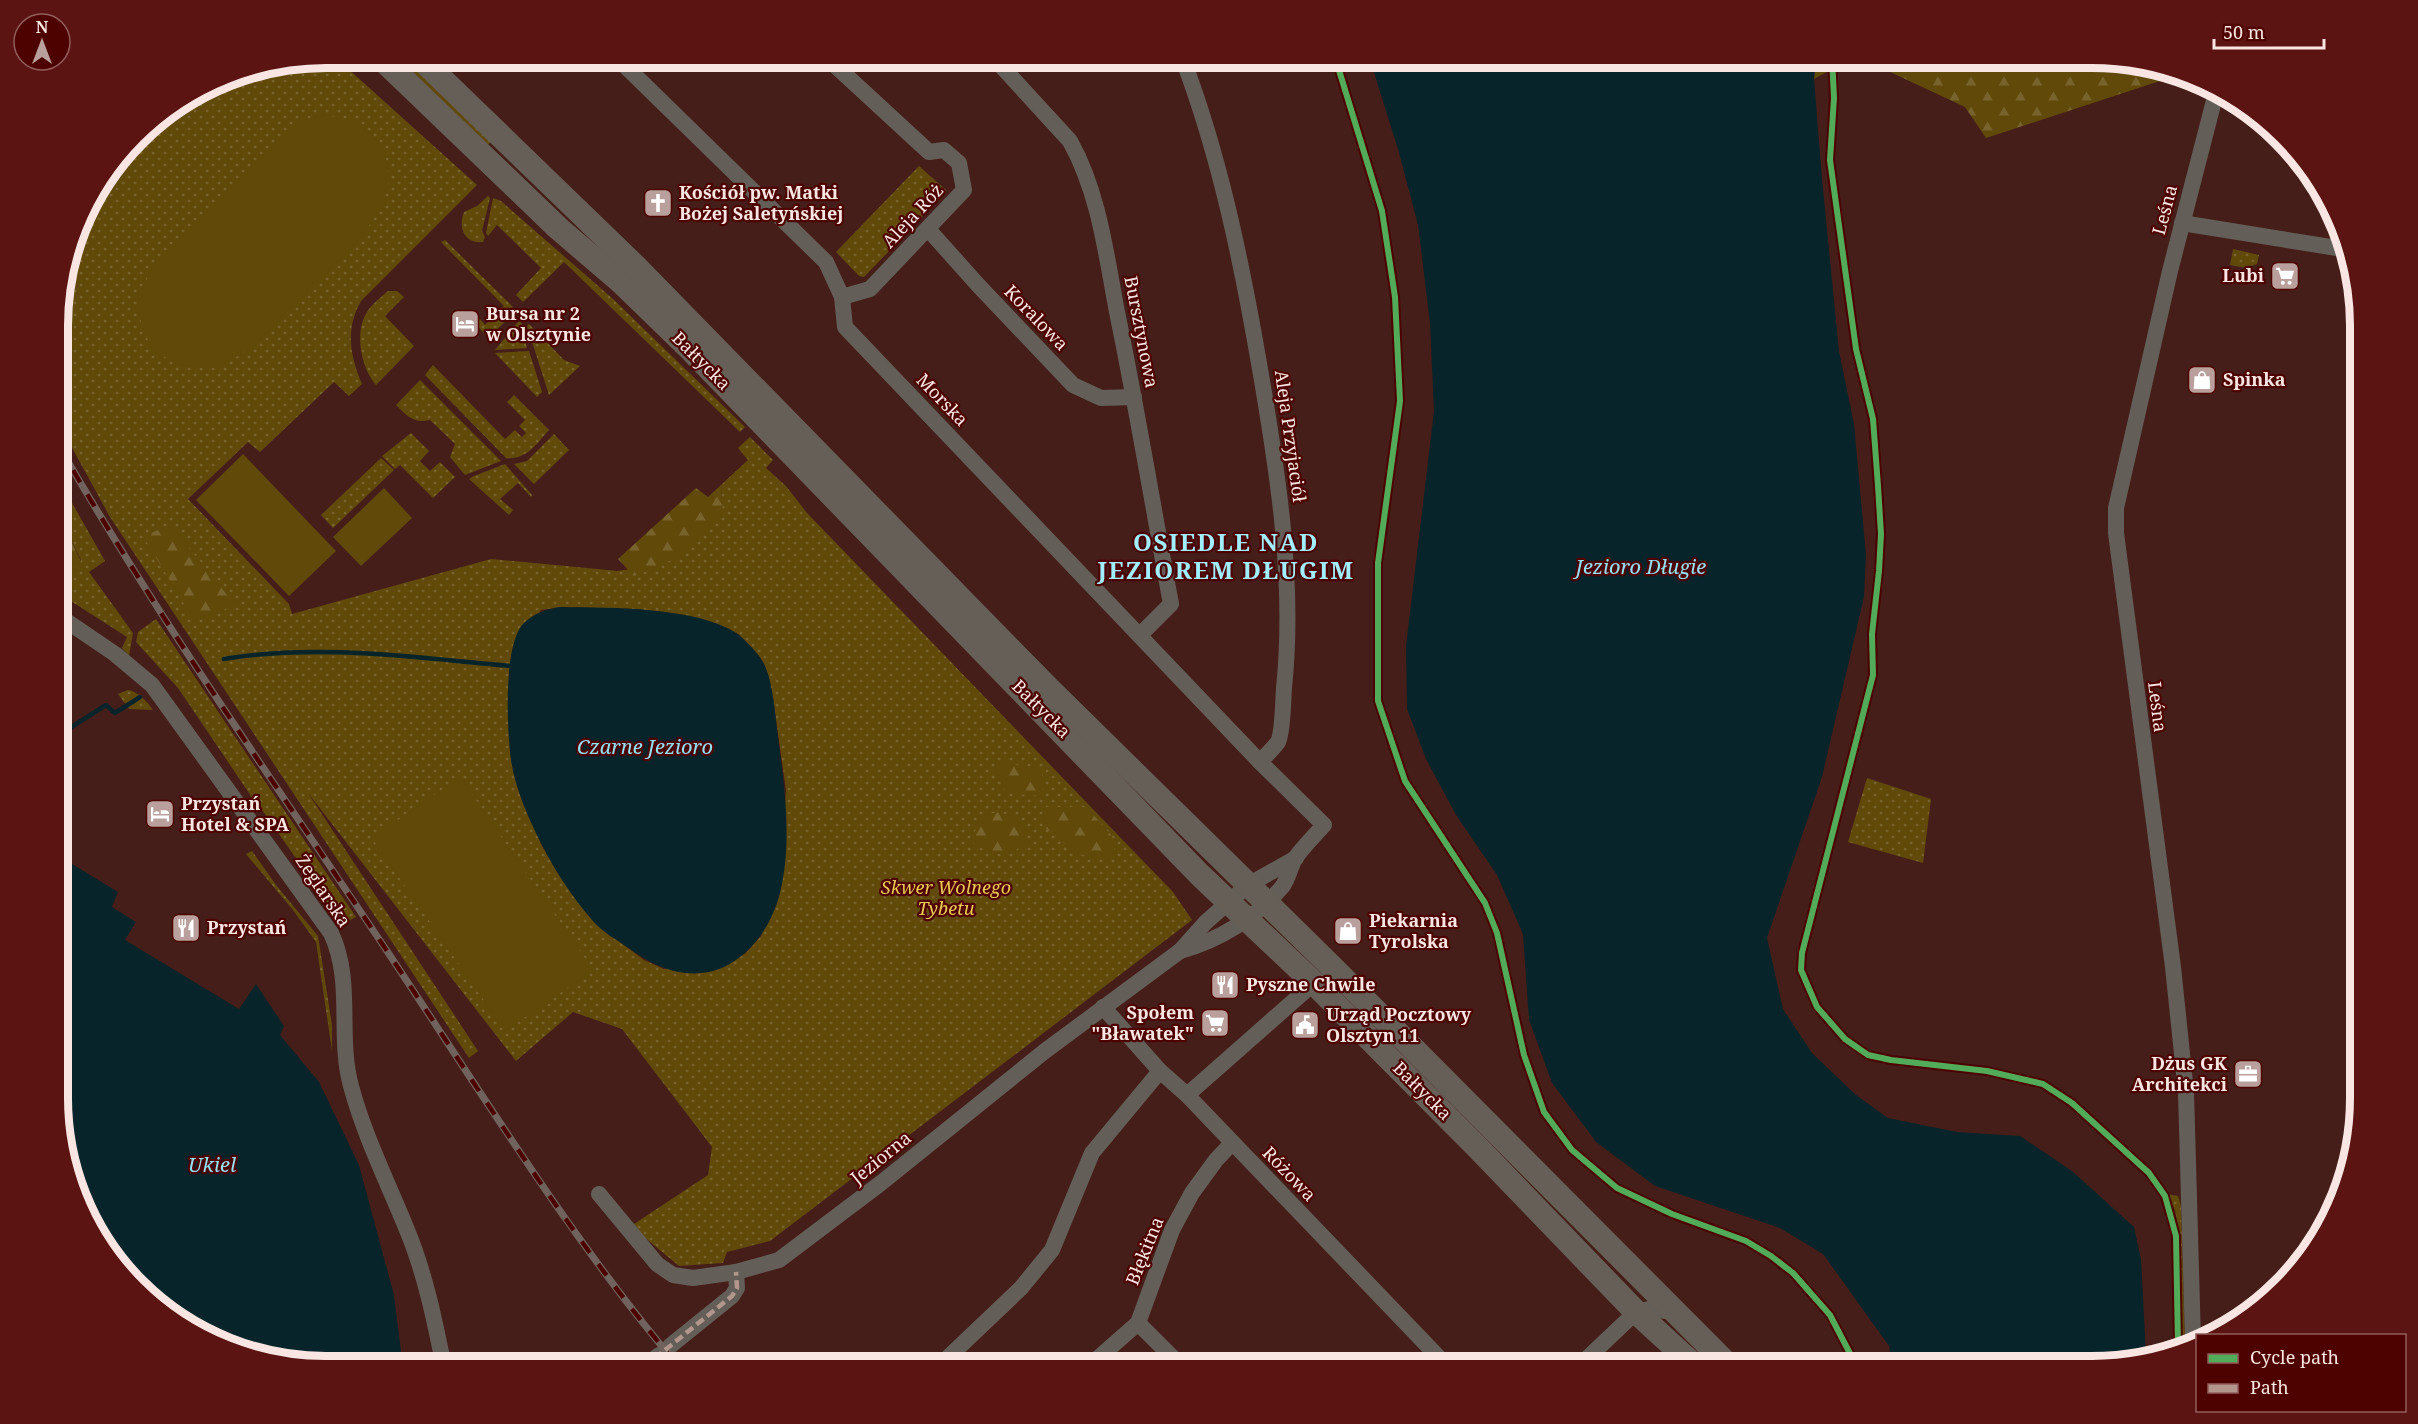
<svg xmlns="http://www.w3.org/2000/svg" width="2418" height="1424" font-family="'Noto Serif',serif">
<defs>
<pattern id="grass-dots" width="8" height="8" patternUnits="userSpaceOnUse" patternTransform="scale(1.5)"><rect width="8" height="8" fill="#604909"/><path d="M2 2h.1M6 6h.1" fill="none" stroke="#78632d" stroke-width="1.8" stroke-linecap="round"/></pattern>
<pattern id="forest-firs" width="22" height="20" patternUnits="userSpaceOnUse" patternTransform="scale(1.5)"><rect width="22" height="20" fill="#604909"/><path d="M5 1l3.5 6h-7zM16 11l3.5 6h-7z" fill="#78632d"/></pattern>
</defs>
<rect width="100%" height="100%" fill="#461e19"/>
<!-- grass -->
<g fill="url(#grass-dots)" fill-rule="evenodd">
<path d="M 325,57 L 335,57 L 477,185 L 361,301 C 345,329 350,356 362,384 L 349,396 L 334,382 L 260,452 L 248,442 L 188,499 L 289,604 L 292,614 L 491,559 L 618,571 L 661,564 L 722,507 L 721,485 L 748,460 L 738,448 L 750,437 L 773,460 L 766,468 L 786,486 L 807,513 L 1173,892 L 1192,920 L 770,1241 L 727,1252 L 723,1263 L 679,1266 L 631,1226 L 708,1175 L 712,1147 L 622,1029 L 573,1012 L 516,1061 L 308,793 L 478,1051 L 469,1058 L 110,517 L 59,424 L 59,291 L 85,206 L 148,124 L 223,77 ZM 561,607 L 634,609 L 675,614 L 710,623 L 773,698 L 786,790 L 779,894 L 761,936 L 745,954 L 664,969 L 644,960 L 608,933 L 577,900 L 557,872 L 541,844 L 522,797 L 512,761 L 509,726 L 510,670 L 513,647 L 541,610 Z"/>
<path d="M 394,57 L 408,57 L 493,140 L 486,147 Z"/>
<path d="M 919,166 L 947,191 L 864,277 L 859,276 L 836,252 Z"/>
<path d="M 488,196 L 490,198 L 482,231 L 485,237 L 483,242 C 464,244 458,227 464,212 L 477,206 Z"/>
<path d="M 493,198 L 501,201 L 613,299 L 745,427 L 740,432 L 564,262 L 523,302 L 516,295 L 541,268 L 497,225 L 488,236 L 486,233 Z"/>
<path d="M 445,240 L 513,307 L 512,315 L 488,338 L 476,324 L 480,319 L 485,325 L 504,306 L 441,242 Z"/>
<path d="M 2233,249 L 2259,255 L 2257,264 L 2246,268 L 2230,265 Z"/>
<path d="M 388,291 L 397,291 L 404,297 L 385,316 L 414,346 L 376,385 C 361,368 354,332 367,312 C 372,304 381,297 388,291 Z"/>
<path d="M 518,322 L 521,322 L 527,348 L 495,350 Z"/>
<path d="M 529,324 L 564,360 L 580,366 L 549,395 L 527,326 Z"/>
<path d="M 529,351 L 542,392 L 537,397 L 495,353 Z"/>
<path d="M 433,365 L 505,439 L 515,430 L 522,437 L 526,433 L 519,426 L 525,420 L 507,402 L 514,395 L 549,430 C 536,444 527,460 506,458 L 425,375 Z"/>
<path d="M 420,380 L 501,461 L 465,475 L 450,457 L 455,444 L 430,420 C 414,424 407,416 396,405 Z"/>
<path d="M 411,433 L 429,451 L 420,461 L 430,471 L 440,462 L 455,477 L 433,498 L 400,465 L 395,469 L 382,456 Z"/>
<path d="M 554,434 L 569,450 L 534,484 L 514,464 L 527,461 Z"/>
<path d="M 381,458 L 394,470 L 333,528 L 321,515 Z"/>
<path d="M 505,464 L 532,495 L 531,497 L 518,483 L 500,499 L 513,510 L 509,515 L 469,479 L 474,476 Z"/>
<path d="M 59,480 L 105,561 L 89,572 L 133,633 L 129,656 L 122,648 L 127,637 L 63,596 L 59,601 L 59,591 L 81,560 L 59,517 Z"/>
<path d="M 156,619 L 356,917 L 342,924 L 258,804 L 253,814 L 247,806 L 251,796 L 178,688 L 136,642 L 138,632 Z"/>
<path d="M 128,690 C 137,691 148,702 153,710 L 129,709 L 118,694 Z"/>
<path d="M 1867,778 L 1931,799 L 1923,863 L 1848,842 Z"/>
<path d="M 252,851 L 276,885 L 318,936 L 332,1025 L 332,1051 L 316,942 L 293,910 L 246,854 Z"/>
<path d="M 2167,1194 L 2178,1196 L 2181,1206 L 2185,1344 L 2180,1345 L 2178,1227 L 2175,1211 Z"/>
</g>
<!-- forest -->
<g fill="url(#forest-firs)">
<path d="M 1816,57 L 2093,57 L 2162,66 L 2181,74 L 1986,138 L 1965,107 L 1888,71 L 1841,64 L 1814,79 Z"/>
<path d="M 721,485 L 723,514 L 676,558 L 634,576 L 618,559 L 696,488 L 708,497 Z"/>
<path d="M 59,517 L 81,561 L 59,591 Z"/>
<path d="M 171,525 L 235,605 L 195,622 L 143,536 Z"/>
<path d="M 1003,762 L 1041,769 L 1044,778 L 1041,796 L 1016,794 L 1005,791 L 995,770 Z"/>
<path d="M 1043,807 L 1086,807 L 1112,836 L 1115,855 C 1089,869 1064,842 1044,827 Z"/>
<path d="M 1001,812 L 1027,826 L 1026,843 L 1007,856 L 975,846 L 972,836 L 986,814 Z"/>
</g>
<!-- garden -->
<g fill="#604909">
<path d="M 321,115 C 350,118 366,120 381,148 C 413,205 335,262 300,296 C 279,318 257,347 229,361 C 202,376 159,365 146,336 C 133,307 139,289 156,264 L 283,135 L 299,123 Z"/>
<path d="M 243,454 L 336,551 L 289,596 L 196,500 Z"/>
<path d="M 384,488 L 412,518 L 361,566 L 333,537 Z"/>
<path d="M 460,777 L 593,970 L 505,1031 L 372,838 Z"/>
</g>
<!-- water -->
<g fill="#062429">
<path d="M 1369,57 L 1816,57 L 1814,79 L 1822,179 L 1839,351 L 1854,424 L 1866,555 L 1864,597 L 1822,777 L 1767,938 L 1783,1009 L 1812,1053 L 1856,1095 L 1888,1118 L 1957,1132 L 2020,1136 L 2072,1171 L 2134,1227 L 2141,1259 L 2146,1355 L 2110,1366 L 1893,1367 L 1889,1346 L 1823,1254 L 1780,1228 L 1655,1186 L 1596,1142 L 1552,1083 L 1529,1020 L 1523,934 L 1497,875 L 1456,815 L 1426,759 L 1407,709 L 1406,646 L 1434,411 L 1430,323 L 1418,225 L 1398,149 Z"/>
<path d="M 561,607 C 611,608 695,606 738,634 C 745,640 759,654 763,662 C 772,677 775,711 777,729 C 784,784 793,839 780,893 C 772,924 753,953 724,967 C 691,982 657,969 630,949 C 617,940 602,932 592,920 C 573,898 555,871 542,845 C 529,820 515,788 511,760 C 507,730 503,646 523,624 C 534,613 546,609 561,607 Z"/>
<path d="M 59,856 L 118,892 L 112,907 L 136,922 L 125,940 L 239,1009 L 256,984 L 284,1026 L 280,1035 L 319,1082 L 359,1165 L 394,1295 L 403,1367 L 325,1367 L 256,1358 L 191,1331 L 102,1247 L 59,1133 Z"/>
</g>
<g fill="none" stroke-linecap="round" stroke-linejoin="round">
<!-- stream -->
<g stroke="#062429" stroke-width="4.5">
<path d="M 224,659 C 318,643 416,658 510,666"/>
<path d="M 59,735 L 106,705 L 115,713 L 140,697"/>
</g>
<!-- street -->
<g stroke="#635f58" stroke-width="16">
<path d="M 616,57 L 826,262 L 842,297 L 845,327 L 1260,762"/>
<path d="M 826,57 L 929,152 L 944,150 L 959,163 L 964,190 L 870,289 L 842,297"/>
<path d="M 993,57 L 1070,141 C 1099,193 1106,254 1117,312 C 1137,409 1153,507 1171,604 L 1140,635"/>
<path d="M 2182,223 L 2343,249"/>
<path d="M 928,229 L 978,285 L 1073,385 L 1101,398 L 1134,397"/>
<path d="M 59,616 L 115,654 L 152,685 L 331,933 C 354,982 337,1035 351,1086 C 364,1135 388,1183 407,1230 C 425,1273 435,1322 444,1367"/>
<path d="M 1180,951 C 1218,941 1257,917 1282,887 C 1289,878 1290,866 1296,857 C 1304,846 1315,835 1324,825 L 1260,762 C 1265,756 1273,749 1278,742 C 1283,732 1283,701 1284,688 C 1295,582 1278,474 1260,369 C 1242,264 1220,156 1182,57"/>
<path d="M 1103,1007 L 1160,1071 L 1187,1095 L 1448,1367"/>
<path d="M 1187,1095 L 1314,983"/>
<path d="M 599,1194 L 657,1264 L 673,1275 L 693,1278 L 736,1272 L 779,1260 L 881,1183 L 1045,1051 L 1180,951 L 1206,922 L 1248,885 L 1296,858"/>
<path d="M 1138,1323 L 1182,1367"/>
<path d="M 2193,1341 L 2186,1092 L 2173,967 L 2116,533 L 2116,508 L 2170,271 L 2217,89"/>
<path d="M 670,1346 L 732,1296 L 737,1288 L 736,1272"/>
<path d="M 644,1367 L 659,1355"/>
<path d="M 938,1367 L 1021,1288 L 1052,1250 L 1092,1153 L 1160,1071"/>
<path d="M 1088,1367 L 1138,1323 L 1172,1230 L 1192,1193 L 1216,1160 L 1232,1143"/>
<path d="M 1578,1367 L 1636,1312 L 1649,1309 L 1674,1312"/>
</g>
<!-- secondary -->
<g stroke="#665f57" stroke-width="24">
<path d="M 380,57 L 558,228 L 621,282 L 690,349 L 1200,875 L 1314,983 L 1478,1148 L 1636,1312 L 1696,1367"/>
<path d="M 419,57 L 634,265 L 1049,689 L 1333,968 L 1730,1367"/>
</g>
<!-- rail casing -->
<g stroke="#70625c" stroke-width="7">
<path id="rail" d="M 59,446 C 159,620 276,785 387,951 C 481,1092 570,1238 679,1367"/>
</g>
<!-- rail -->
<use href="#rail" stroke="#4d0200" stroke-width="4.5" stroke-dasharray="14" stroke-linecap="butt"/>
<!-- quiet -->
<path stroke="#b2968c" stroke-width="4.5" stroke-dasharray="9 4.5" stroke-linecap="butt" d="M 644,1367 L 732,1296 L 737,1288 L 736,1272"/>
<!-- cycleway casing -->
<g stroke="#4d0200" stroke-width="10">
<g id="cycleway">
<path d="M 1335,57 L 1382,211 L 1395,297 L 1400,401 L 1378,563 L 1378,701 L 1405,781 L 1485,903 L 1497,933 L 1524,1055 L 1544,1112 L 1572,1150 L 1617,1188 L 1672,1214 L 1746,1241 L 1771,1256 L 1793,1273 L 1830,1315 L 1857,1367"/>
<path d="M 1832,57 L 1834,98 L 1830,160 L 1856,349 L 1873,419 L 1878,486 L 1881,534 L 1879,571 L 1872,634 L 1873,675 L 1802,953 L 1801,970 L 1817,1007 L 1845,1039 L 1868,1055 L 1891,1060 L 1987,1071 L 2043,1084 L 2072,1103 L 2149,1173 L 2165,1196 L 2176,1236 L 2178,1346"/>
</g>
</g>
<!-- cycleway -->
<use href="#cycleway" stroke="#51ab58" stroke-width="6"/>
</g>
<!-- icons -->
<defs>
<g id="church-square" transform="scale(1.5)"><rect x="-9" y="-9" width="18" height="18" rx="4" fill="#baa09c" stroke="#4d0200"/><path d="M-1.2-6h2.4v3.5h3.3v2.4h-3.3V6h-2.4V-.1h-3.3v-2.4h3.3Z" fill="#fff"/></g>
<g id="supermarket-square" transform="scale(1.5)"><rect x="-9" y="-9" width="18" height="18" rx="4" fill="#baa09c" stroke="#4d0200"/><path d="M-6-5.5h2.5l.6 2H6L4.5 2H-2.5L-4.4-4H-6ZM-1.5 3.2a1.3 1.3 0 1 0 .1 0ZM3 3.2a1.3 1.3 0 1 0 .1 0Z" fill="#fff"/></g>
<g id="hotel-square" transform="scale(1.5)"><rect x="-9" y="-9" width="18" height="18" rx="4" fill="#baa09c" stroke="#4d0200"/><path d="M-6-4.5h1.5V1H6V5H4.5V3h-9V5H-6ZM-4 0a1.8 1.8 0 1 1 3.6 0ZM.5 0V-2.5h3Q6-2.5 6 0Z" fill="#fff"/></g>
<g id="shop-square" transform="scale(1.5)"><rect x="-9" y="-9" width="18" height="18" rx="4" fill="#baa09c" stroke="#4d0200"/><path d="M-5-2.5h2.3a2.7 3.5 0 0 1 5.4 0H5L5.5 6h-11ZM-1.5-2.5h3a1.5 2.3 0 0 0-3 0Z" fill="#fff"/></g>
<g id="restaurant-square" transform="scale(1.5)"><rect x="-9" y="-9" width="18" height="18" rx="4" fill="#baa09c" stroke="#4d0200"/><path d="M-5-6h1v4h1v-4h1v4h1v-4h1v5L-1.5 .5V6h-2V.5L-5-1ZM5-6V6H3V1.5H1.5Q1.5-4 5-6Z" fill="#fff"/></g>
<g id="civic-square" transform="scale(1.5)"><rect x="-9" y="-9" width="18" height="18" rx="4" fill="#baa09c" stroke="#4d0200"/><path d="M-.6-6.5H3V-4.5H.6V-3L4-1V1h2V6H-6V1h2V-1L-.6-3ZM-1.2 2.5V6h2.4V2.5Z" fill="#fff"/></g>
<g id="office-square" transform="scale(1.5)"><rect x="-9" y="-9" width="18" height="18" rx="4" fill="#baa09c" stroke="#4d0200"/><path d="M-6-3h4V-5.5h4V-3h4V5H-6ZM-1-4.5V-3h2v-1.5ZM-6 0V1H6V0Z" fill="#fff"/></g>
</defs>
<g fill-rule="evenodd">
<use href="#church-square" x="658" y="203"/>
<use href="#supermarket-square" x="2285" y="276"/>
<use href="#hotel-square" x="465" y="324"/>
<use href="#shop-square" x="2202" y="380"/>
<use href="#hotel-square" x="160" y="814"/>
<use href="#restaurant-square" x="186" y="928"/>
<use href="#shop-square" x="1348" y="931"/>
<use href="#restaurant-square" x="1225" y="985"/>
<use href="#supermarket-square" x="1215" y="1023"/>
<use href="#civic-square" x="1305" y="1025"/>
<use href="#office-square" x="2248" y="1074"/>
</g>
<g text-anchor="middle" stroke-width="4.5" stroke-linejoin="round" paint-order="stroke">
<!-- poi labels -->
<g font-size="18" font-weight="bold" fill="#f9e6e2" stroke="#4d0200" text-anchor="start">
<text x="679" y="199">Kościół pw. Matki<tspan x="679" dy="21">Bożej Saletyńskiej</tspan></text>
<text x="2264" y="282" text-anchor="end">Lubi</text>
<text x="486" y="320">Bursa nr 2<tspan x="486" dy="21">w Olsztynie</tspan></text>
<text x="2223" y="386">Spinka</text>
<text x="181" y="810">Przystań<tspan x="181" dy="21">Hotel &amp; SPA</tspan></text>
<text x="1369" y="927">Piekarnia<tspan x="1369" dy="21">Tyrolska</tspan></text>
<text x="207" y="934">Przystań</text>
<text x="1246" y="991">Pyszne Chwile</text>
<text x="1194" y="1019" text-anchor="end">Społem<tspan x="1194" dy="21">"Bławatek"</tspan></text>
<text x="1326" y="1021">Urząd Pocztowy<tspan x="1326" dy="21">Olsztyn 11</tspan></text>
<text x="2227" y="1070" text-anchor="end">Dżus GK<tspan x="2227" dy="21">Architekci</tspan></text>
</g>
<!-- street labels -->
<g font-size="18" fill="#f9e6e2" stroke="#4d0200">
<text transform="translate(2165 210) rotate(-75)" y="6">Leśna</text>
<text transform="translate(913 216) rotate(-47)" y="6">Aleja Róż</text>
<text transform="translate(1036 318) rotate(46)" y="6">Koralowa</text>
<text transform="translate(1141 332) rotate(79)" y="6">Bursztynowa</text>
<text transform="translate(701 361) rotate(45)" y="6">Bałtycka</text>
<text transform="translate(942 400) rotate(46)" y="6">Morska</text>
<text transform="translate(1290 436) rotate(82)" y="6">Aleja Przyjaciół</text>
<text transform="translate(2157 707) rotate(83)" y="6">Leśna</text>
<text transform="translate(1041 709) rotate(45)" y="6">Bałtycka</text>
<text transform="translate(323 891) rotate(56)" y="6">Żeglarska</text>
<text transform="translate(1422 1091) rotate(45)" y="6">Bałtycka</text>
<text transform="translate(881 1158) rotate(-39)" y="6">Jeziorna</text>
<text transform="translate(1289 1174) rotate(46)" y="6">Różowa</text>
<text transform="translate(1145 1251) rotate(-68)" y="6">Błękitna</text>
</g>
<!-- park labels -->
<g font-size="18" font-style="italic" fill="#ecc854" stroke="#4d0200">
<text x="946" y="894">Skwer Wolnego<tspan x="946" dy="21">Tybetu</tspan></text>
</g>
<!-- water labels -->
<g font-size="20" font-style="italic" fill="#92e4f5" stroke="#4d0200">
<text x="1641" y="574">Jezioro Długie</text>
<text x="645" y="754">Czarne Jezioro</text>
<text x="212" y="1172">Ukiel</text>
</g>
<!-- district labels -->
<g font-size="24" font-weight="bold" letter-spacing="1.5" fill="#a0efff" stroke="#4d0200">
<text x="1226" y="551">OSIEDLE NAD<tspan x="1226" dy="28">JEZIOREM DŁUGIM</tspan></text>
</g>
</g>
<!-- crop -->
<path d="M0 0H2418V1424H0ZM326 68H2092A258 258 0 0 1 2350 326V1098A258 258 0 0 1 2092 1356H326A258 258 0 0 1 68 1098V326A258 258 0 0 1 326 68Z" fill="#5b1412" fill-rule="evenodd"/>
<path fill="none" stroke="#f9e6e2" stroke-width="8" d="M326 68H2092A258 258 0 0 1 2350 326V1098A258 258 0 0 1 2092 1356H326A258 258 0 0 1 68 1098V326A258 258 0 0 1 326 68Z"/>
<!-- legend -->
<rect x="2196" y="1334" width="210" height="78" fill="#4d0200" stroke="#925d5a" stroke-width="1.5"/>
<rect x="2208" y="1354" width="30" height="9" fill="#51ab58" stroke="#925d5a" stroke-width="1.5"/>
<text x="2250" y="1364" font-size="18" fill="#f9e6e2">Cycle path</text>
<rect x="2208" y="1384" width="30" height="9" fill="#b2968c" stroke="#925d5a" stroke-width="1.5"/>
<text x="2250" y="1394" font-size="18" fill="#f9e6e2">Path</text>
<!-- north arrow -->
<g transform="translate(42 42)"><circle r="28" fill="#4d0200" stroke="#925d5a" stroke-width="1.5"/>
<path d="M0-4.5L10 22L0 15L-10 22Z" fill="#baa09c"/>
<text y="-9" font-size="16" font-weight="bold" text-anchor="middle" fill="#f9e6e2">N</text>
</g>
<!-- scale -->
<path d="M2214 39v9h110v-9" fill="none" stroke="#f9e6e2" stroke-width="3"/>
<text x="2223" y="39" font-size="18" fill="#f9e6e2" stroke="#4d0200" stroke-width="4.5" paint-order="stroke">50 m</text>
</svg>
